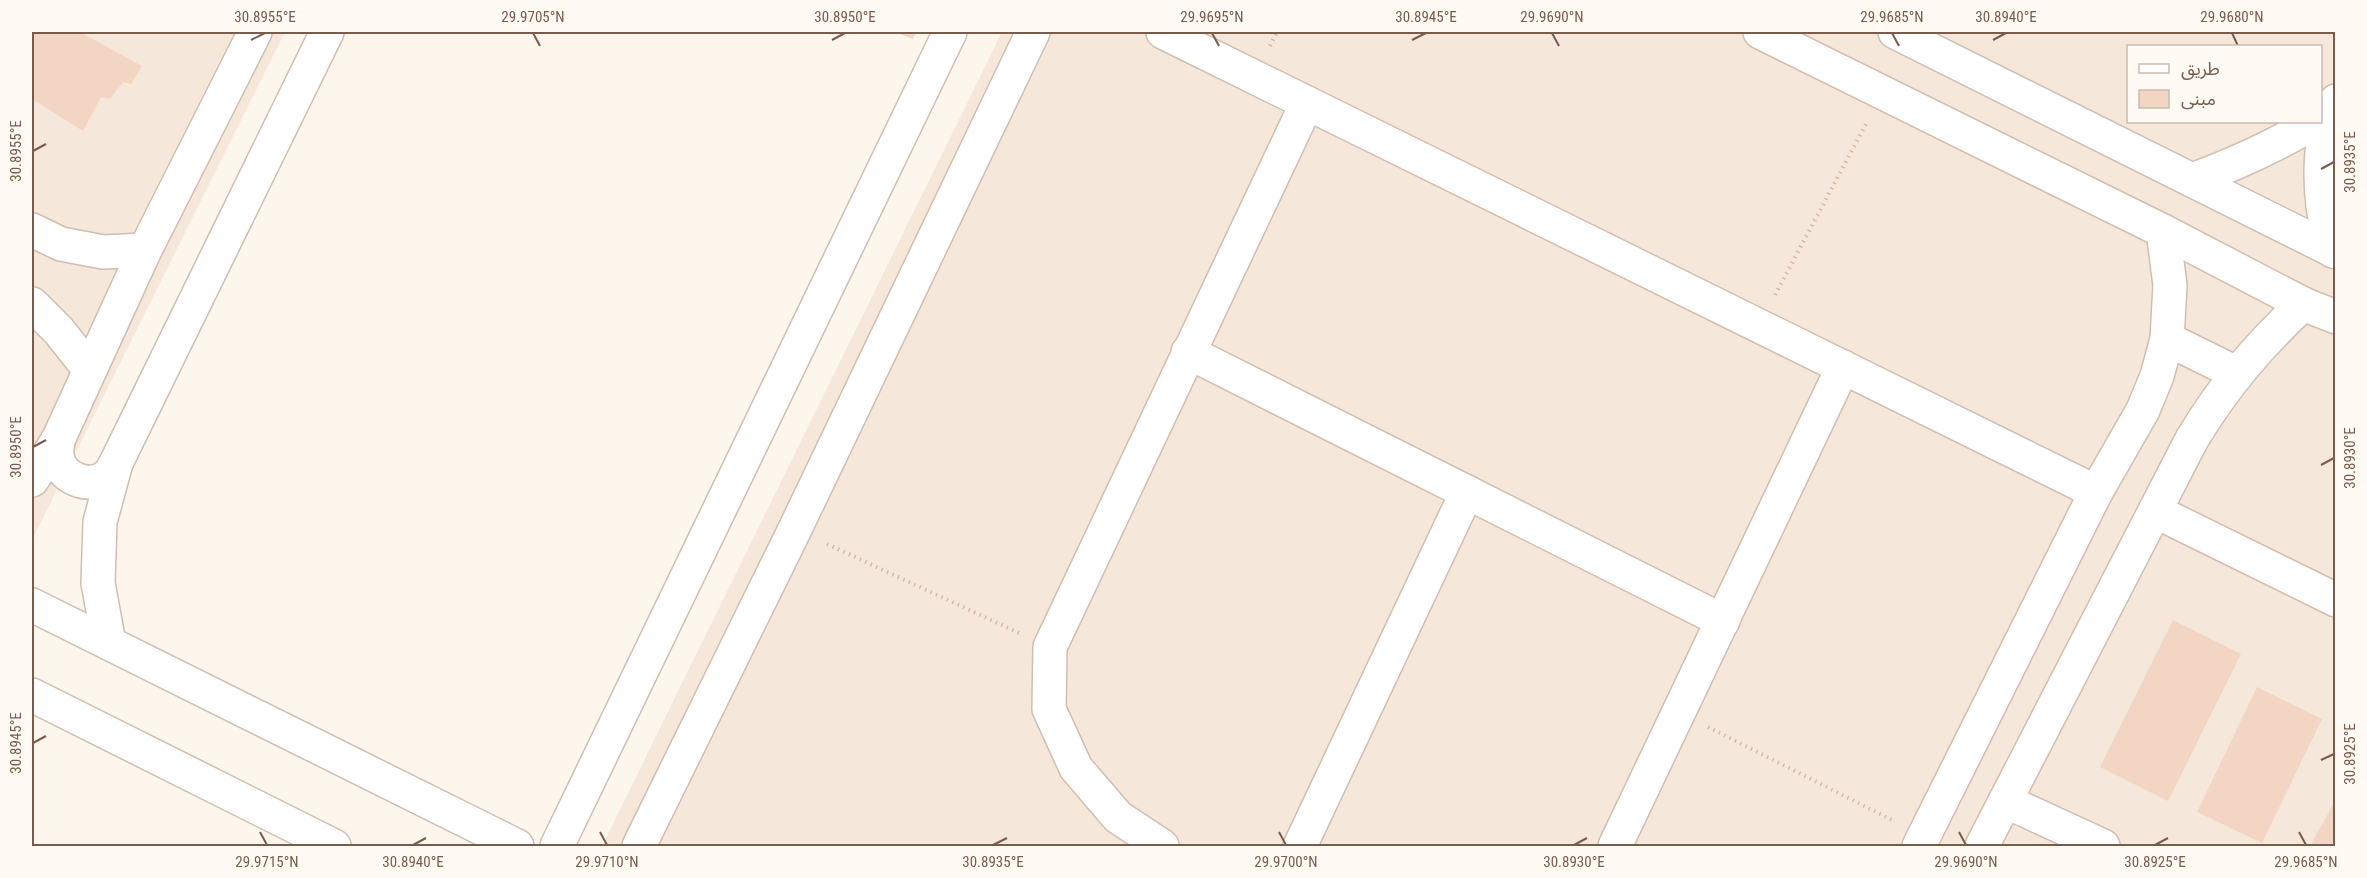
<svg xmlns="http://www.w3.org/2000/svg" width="2367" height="878" font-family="'Roboto Condensed','Noto Sans Arabic',sans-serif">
<rect width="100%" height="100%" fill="#fdf6ec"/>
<!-- residential -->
<g fill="#f5e8da" fill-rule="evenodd">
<path d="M 32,32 L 285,32 L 32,540 Z"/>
<path d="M 1002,32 L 2335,32 L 2335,846 L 602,846 ZM 2128,46 L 2320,46 L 2320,122 L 2128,122 Z"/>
</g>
<!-- building -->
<g fill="#f3d5c3">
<path d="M 32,32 L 80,32 L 142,66 L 131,84 L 123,82 L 110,99 L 101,97 L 83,131 L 32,99 Z"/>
<path d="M 895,32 L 916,32 L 913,39 Z"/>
<path d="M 2173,620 L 2241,654 L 2168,801 L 2100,767 Z"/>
<path d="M 2257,687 L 2322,719 L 2262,843 L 2197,812 Z"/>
<path d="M 2336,799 L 2336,846 L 2310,846 Z"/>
</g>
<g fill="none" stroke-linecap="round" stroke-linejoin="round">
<!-- minor casing -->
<g stroke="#d1beb0" stroke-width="36">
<g id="minor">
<path d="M 1163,32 L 2096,492"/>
<path d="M 1760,32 L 2163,231 L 2303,304 L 2336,317"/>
<path d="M 1895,32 L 2336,252"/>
<path d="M 2192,180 C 2235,164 2275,147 2314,122"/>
<path d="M 32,230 L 61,244 L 103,252 L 145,250"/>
<path d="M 2333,251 C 2330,236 2325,221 2323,206 C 2319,173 2320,131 2336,101"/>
<path d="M 32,304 L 59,331 L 89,369"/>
<path d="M 2167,339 L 2236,373"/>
<path d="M 1188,352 L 1723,621"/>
<path d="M 58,440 C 58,444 56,450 57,454 C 58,478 91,491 108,475 C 111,472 114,467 116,463"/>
<path d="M 32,480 L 58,440 L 145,250 L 255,32"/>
<path d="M 2155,511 L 2336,600"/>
<path d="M 32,605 L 517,846"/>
<path d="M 109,643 L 98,583 L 100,522 L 116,463 L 327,32"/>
<path d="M 32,695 L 334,846"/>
<path d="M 2005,801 L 2103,846"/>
<path d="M 557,846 L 950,32"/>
<path d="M 639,846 L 795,529 L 1033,32"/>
<path d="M 1162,846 L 1118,817 L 1076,768 L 1049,709 L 1050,647 L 1307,103"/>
<path d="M 1300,846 L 1467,492"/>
<path d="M 1615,846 L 1843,367"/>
<path d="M 1919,846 L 2096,492 L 2143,410 L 2157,376 L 2167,339 L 2170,285 L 2163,231"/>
<path d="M 1982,846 L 2192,439 C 2224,386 2258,346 2303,304"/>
</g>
</g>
<!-- path -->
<g stroke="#d9b8a5" stroke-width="4" stroke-dasharray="1.5 4.5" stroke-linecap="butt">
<path d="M 1270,46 L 1277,32"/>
<path d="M 1775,295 L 1866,124"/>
<path d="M 827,544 L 1019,633"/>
<path d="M 1708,727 L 1892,820"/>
</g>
<!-- minor -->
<use href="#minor" stroke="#fff" stroke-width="33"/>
</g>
<!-- ticks -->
<path fill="none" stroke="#7a5c4d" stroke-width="2" d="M 533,33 L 540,46M 1212,33 L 1219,46M 1552,33 L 1559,46M 1892,33 L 1899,46M 2232,33 L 2238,46M 251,40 L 265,33M 832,40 L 845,33M 1412,40 L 1426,33M 1993,40 L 2006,33M 33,151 L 46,144M 2321,169 L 2334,162M 33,447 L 46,440M 2321,465 L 2334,458M 33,743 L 46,736M 2321,760 L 2334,754M 260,832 L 267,845M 600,832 L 607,845M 1279,832 L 1286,845M 1959,832 L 1966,845M 2299,832 L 2306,845M 413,845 L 426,838M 993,845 L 1007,838M 1574,845 L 1587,838M 2155,845 L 2168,838"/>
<!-- border -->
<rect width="2367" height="878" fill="none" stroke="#fffaf3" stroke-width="66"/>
<!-- legend -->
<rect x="2127" y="45" width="195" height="78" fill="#fffaf3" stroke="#cabbb1" stroke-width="1.5"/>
<rect x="2139" y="64" width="30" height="9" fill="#ffffff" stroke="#cabbb1" stroke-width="1.5"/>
<text x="2181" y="75" font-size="18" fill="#7a5c4d">طريق</text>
<rect x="2139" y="90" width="30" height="18" fill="#f3d5c3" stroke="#cabbb1" stroke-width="1.5"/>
<text x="2181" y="105" font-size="18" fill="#7a5c4d">مبنى</text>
<rect x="33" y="33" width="2301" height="812" fill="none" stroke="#7a5c4d" stroke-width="2"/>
<g font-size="15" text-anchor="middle" fill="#7a5c4d">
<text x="265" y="22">30.8955°E</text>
<text x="533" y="22">29.9705°N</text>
<text x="845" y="22">30.8950°E</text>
<text x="1212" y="22">29.9695°N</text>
<text x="1426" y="22">30.8945°E</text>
<text x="1552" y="22">29.9690°N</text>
<text x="1892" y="22">29.9685°N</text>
<text x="2006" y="22">30.8940°E</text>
<text x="2232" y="22">29.9680°N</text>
<text transform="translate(16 151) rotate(-90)" y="5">30.8955°E</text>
<text transform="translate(2350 162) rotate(-90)" y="5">30.8935°E</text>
<text transform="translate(16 447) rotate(-90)" y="5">30.8950°E</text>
<text transform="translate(2350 458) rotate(-90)" y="5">30.8930°E</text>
<text transform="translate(16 743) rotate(-90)" y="5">30.8945°E</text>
<text transform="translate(2350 754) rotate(-90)" y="5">30.8925°E</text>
<text x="267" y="867">29.9715°N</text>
<text x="413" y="867">30.8940°E</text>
<text x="607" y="867">29.9710°N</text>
<text x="993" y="867">30.8935°E</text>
<text x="1286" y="867">29.9700°N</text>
<text x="1574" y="867">30.8930°E</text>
<text x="1966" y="867">29.9690°N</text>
<text x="2155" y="867">30.8925°E</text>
<text x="2306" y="867">29.9685°N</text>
</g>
</svg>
